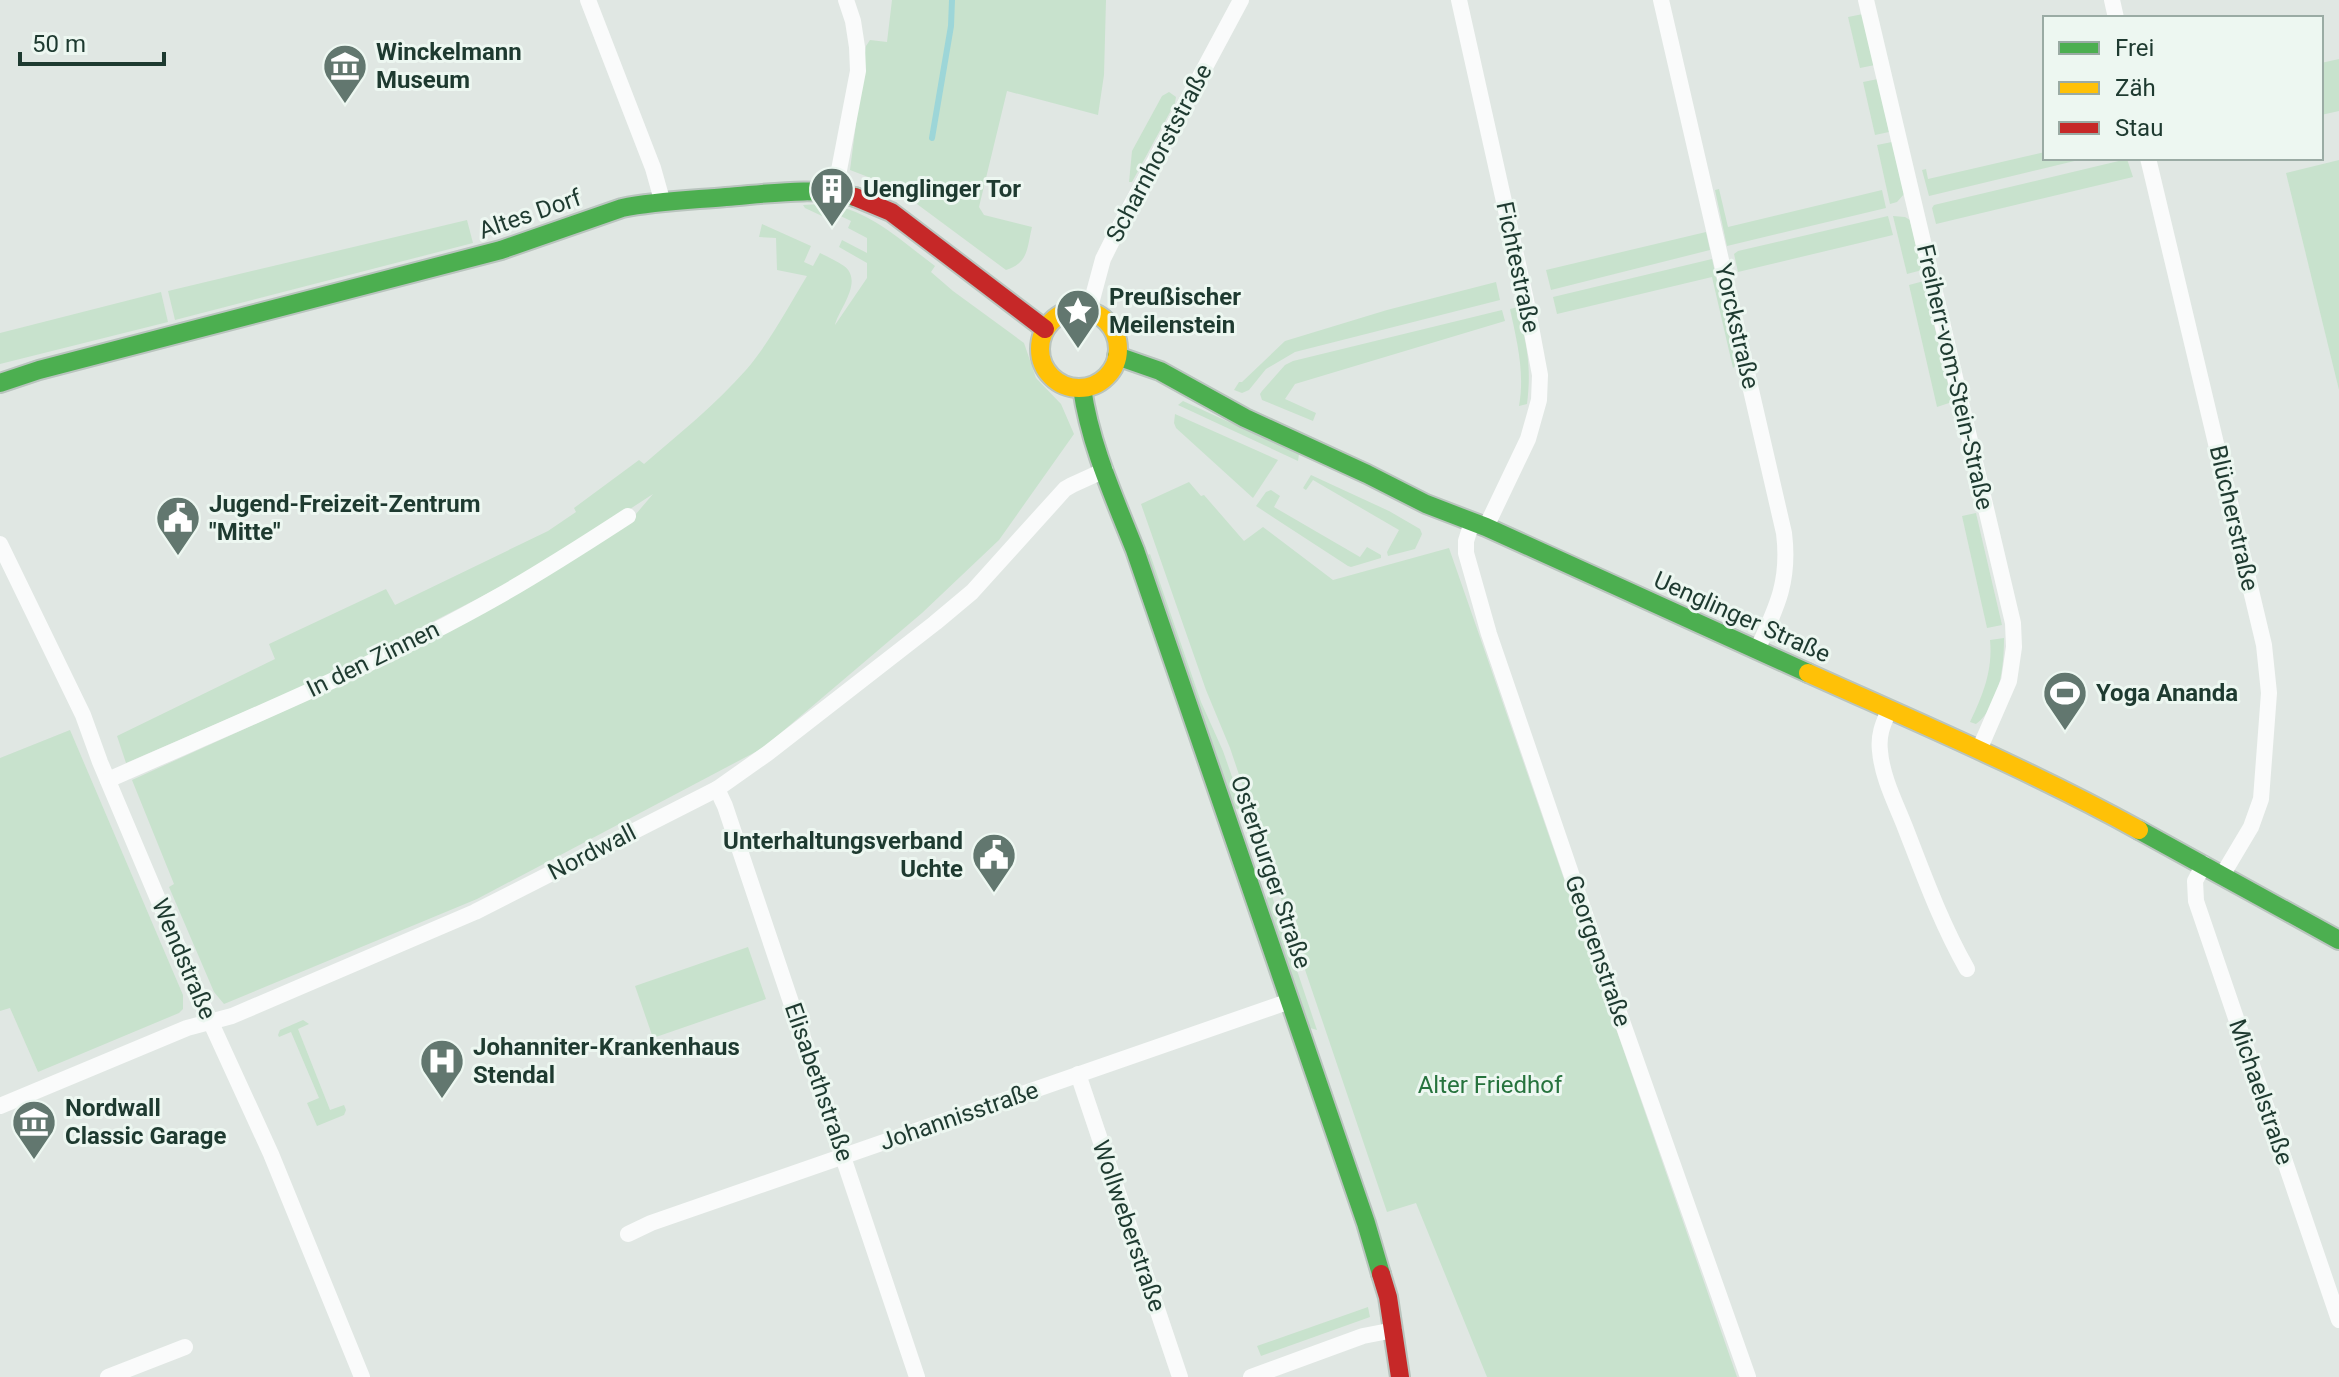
<svg xmlns="http://www.w3.org/2000/svg" width="2339" height="1377" font-family="Roboto,sans-serif">
<rect width="100%" height="100%" fill="#e0e7e3"/>
<!-- green -->
<g fill="#c8e2cd">
<path d="M 892,0 L 1106,0 L 1104,75 L 1098,115 L 1007,91 L 979,207 L 984,215 L 1032,227 C 1027,247 1029,263 1006,270 L 894,187 L 850,170 L 866,46 L 870,40 L 887,42 Z"/>
<path d="M 1863,14 L 1875,65 L 1860,68 L 1848,17 Z"/>
<path d="M 2339,59 L 2339,111 L 2321,115 L 2321,63 Z"/>
<path d="M 1878,79 L 1889,132 L 1875,135 L 1863,82 Z"/>
<path d="M 1169,92 L 1176,97 L 1175,103 L 1132,182 L 1129,182 L 1132,151 L 1162,96 Z"/>
<path d="M 1892,142 L 1904,194 L 1897,202 L 1890,204 L 1877,145 Z"/>
<path d="M 2045,152 L 2045,158 L 2087,158 L 1929,196 L 1922,170 L 1926,169 L 1928,179 Z"/>
<path d="M 2127,159 L 2133,177 L 1936,224 L 1932,208 L 1934,205 Z"/>
<path d="M 2339,160 L 2339,390 L 2286,173 Z"/>
<path d="M 1719,189 L 1728,227 L 1882,190 L 1886,208 L 1727,246 L 1715,190 Z"/>
<path d="M 821,204 C 866,206 900,240 935,266 L 931,272 L 953,291 L 1024,343 L 1036,378 L 1061,404 L 1074,434 L 999,540 L 922,613 L 763,748 L 477,899 L 224,1004 L 214,992 L 169,887 L 174,884 L 132,780 L 328,691 L 630,521 L 653,494 L 547,563 L 325,677 L 126,763 L 117,736 L 275,659 L 269,644 L 386,589 L 395,605 L 548,531 L 576,512 L 574,508 L 639,460 L 644,464 C 679,434 715,405 746,370 C 770,342 788,307 807,276 L 777,270 L 776,238 L 759,237 L 762,224 L 811,246 L 804,262 L 813,266 L 820,253 C 828,257 837,261 844,266 C 864,281 839,309 835,325 L 867,278 L 867,263 L 839,247 L 842,240 L 867,253 L 867,238 L 848,228 L 851,221 L 826,209 L 822,216 L 805,208 L 803,205 Z"/>
<path d="M 1888,216 L 1893,235 L 1738,272 L 1734,254 L 1738,251 Z"/>
<path d="M 1893,216 L 1905,217 L 1910,220 L 1922,270 L 1907,274 Z"/>
<path d="M 467,220 L 473,243 L 175,320 L 168,291 Z"/>
<path d="M 1706,232 L 1710,250 L 1551,290 L 1546,270 Z"/>
<path d="M 1712,259 L 1736,365 L 1733,368 L 1712,277 L 1557,314 L 1553,297 Z"/>
<path d="M 1924,281 L 1952,402 L 1937,407 L 1909,285 Z"/>
<path d="M 1496,282 L 1500,300 L 1295,352 L 1266,369 L 1249,390 L 1242,393 L 1234,390 L 1239,382 L 1242,382 L 1285,341 L 1387,310 Z"/>
<path d="M 161,292 L 168,322 L 0,364 L 0,333 Z"/>
<path d="M 1518,307 C 1526,345 1532,364 1527,404 L 1519,406 C 1525,372 1517,342 1510,309 Z"/>
<path d="M 1502,310 L 1505,321 L 1295,384 L 1285,399 L 1316,413 L 1313,421 L 1262,400 L 1260,394 L 1262,391 L 1285,365 L 1293,361 Z"/>
<path d="M 1183,401 L 1299,454 L 1298,461 L 1178,405 Z"/>
<path d="M 1175,414 L 1278,460 L 1253,498 L 1176,428 L 1174,423 Z"/>
<path d="M 1311,475 L 1389,511 L 1420,529 L 1422,534 L 1415,549 L 1388,556 L 1387,552 L 1399,530 L 1313,480 L 1306,490 L 1303,488 Z"/>
<path d="M 1189,482 L 1201,496 L 1204,495 L 1244,541 L 1263,527 L 1333,580 L 1449,548 L 1737,1377 L 1487,1377 L 1416,1203 L 1387,1212 L 1230,748 L 1206,690 L 1141,504 Z"/>
<path d="M 1271,490 L 1280,496 L 1274,507 L 1360,557 L 1367,547 L 1381,555 L 1381,558 L 1351,567 L 1348,566 L 1256,506 L 1266,492 Z"/>
<path d="M 1976,513 L 2002,625 L 1987,628 L 1962,516 Z"/>
<path d="M 1150,554 L 1201,702 L 1223,751 L 1244,811 L 1234,808 L 1147,555 Z"/>
<path d="M 2004,638 C 2004,666 2000,706 1976,724 L 1970,722 C 1983,695 1993,670 1990,640 Z"/>
<path d="M 70,730 L 183,995 L 183,1009 L 179,1013 L 38,1072 L 10,1008 L 0,1011 L 0,758 Z"/>
<path d="M 1270,890 L 1317,1030 L 1310,1028 L 1266,901 Z"/>
<path d="M 748,947 L 766,999 L 653,1038 L 635,986 Z"/>
<path d="M 303,1020 L 309,1024 L 298,1029 L 330,1110 L 344,1105 L 346,1110 L 344,1115 L 317,1126 L 307,1103 L 319,1098 L 291,1032 L 279,1037 L 278,1035 L 280,1030 Z"/>
<path d="M 1368,1307 L 1370,1317 L 1261,1356 L 1257,1346 Z"/>
</g>
<g fill="none" stroke-linecap="round" stroke-linejoin="round">
<!-- stream -->
<path stroke="#9dd6d8" stroke-width="6" d="M 932,138 L 951,26 L 952,0"/>
<!-- fast casing -->
<g stroke="#b9c4be" stroke-width="22">
<g id="fast">
<path d="M 1117,356 L 1160,371 L 1245,418 L 1367,474 L 1426,504 L 1486,527 L 1808,673"/>
<path d="M 0,383 L 39,370 L 501,250 L 622,208 C 656,201 692,200 726,197 C 766,194 817,186 855,197"/>
<path d="M 1082,388 C 1090,445 1114,497 1135,550 L 1366,1223 L 1381,1274"/>
<path d="M 2139,830 L 2339,940"/>
</g>
</g>
<!-- slow casing -->
<g stroke="#b9c4be" stroke-width="22">
<g id="slow">
<circle cx="1079" cy="349" r="39"/>
<path d="M 1808,673 C 1919,723 2032,771 2139,830"/>
</g>
</g>
<!-- jam casing -->
<g stroke="#b9c4be" stroke-width="22">
<g id="jam">
<path d="M 855,197 L 891,212 L 1045,329"/>
<path d="M 1381,1274 L 1388,1297 L 1400,1377"/>
</g>
</g>
<!-- street -->
<g stroke="#fafbfb" stroke-width="16">
<path d="M 588,0 L 653,168 L 662,200"/>
<path d="M 1459,0 L 1526,300 L 1540,375 L 1539,400 L 1528,439 L 1486,527"/>
<path d="M 1661,0 L 1784,533 C 1790,581 1777,607 1757,650"/>
<path d="M 1866,0 L 2013,623 L 2014,647 L 2009,681 L 1979,750"/>
<path d="M 2112,0 L 2116,18"/>
<path d="M 2148,158 L 2264,645 L 2269,693 L 2261,799 L 2251,827 L 2223,874"/>
<path d="M 835,191 L 858,71 L 857,47 L 853,21 L 846,0"/>
<path d="M 1089,311 L 1103,259 L 1113,239 L 1241,0"/>
<path d="M 1472,522 L 1466,541 L 1466,553 L 1489,634 L 1611,990 L 1748,1377"/>
<path d="M 0,544 L 83,715 L 100,762 L 201,1001 L 271,1154 L 362,1377"/>
<path d="M 1889,710 C 1883,724 1878,735 1880,751 C 1882,777 1896,804 1905,827 C 1924,876 1941,923 1967,969"/>
<path d="M 108,780 C 239,722 374,667 499,596 C 543,571 585,544 628,516"/>
<path d="M 717,789 L 725,806 L 917,1377"/>
<path d="M 2204,864 L 2195,881 L 2196,901 L 2339,1320"/>
<path d="M 1078,1074 L 1180,1377"/>
<path d="M 0,1106 L 187,1028 L 232,1016 L 475,912 L 717,789 L 768,753 L 935,623 L 972,592 L 1065,489 L 1072,485 L 1105,470"/>
<path d="M 628,1234 L 651,1223 L 1290,1001"/>
<path d="M 108,1377 L 185,1347"/>
<path d="M 1251,1377 L 1363,1336 L 1394,1330"/>
</g>
<!-- fast -->
<use href="#fast" stroke="#4caf50" stroke-width="18"/>
<!-- slow -->
<use href="#slow" stroke="#ffc107" stroke-width="18"/>
<!-- jam -->
<use href="#jam" stroke="#c62828" stroke-width="18"/>
</g>
<!-- icons -->
<defs>
<g id="museum-pin" transform="scale(2.3)"><path d="M0 17L-7.5 6A9.5 9.5 0 1 1 7.5 6Z" fill="#62776f" stroke="#edf7f1"/><path d="M0-6L6-3V-2H-6V-3ZM-5-1h2V3h-2ZM-1-1h2V3h-2ZM3-1h2V3H3ZM-6 4H6V6H-6Z" fill="#fff"/></g>
<g id="building-pin" transform="scale(2.3)"><path d="M0 17L-7.5 6A9.5 9.5 0 1 1 7.5 6Z" fill="#62776f" stroke="#edf7f1"/><path d="M-4-6H4V6H1V3H-1V6H-4ZM-2.5-4.3h1.7v1.8h-1.7ZM.8-4.3h1.7v1.8H.8ZM-2.5-1h1.7V.8h-1.7ZM.8-1h1.7V.8H.8Z" fill="#fff"/></g>
<g id="sight-pin" transform="scale(2.3)"><path d="M0 17L-7.5 6A9.5 9.5 0 1 1 7.5 6Z" fill="#62776f" stroke="#edf7f1"/><path d="M0-6L1.8-2.2L6-1.7L2.9 1.2L3.7 5.4L0 3.3L-3.7 5.4L-2.9 1.2L-6-1.7L-1.8-2.2Z" fill="#fff"/></g>
<g id="civic-pin" transform="scale(2.3)"><path d="M0 17L-7.5 6A9.5 9.5 0 1 1 7.5 6Z" fill="#62776f" stroke="#edf7f1"/><path d="M-.6-6.5H3V-4.5H.6V-3L4-1V1h2V6H-6V1h2V-1L-.6-3ZM-1.2 2.5V6h2.4V2.5Z" fill="#fff"/></g>
<g id="stadium-pin" transform="scale(2.3)"><path d="M0 17L-7.5 6A9.5 9.5 0 1 1 7.5 6Z" fill="#62776f" stroke="#edf7f1"/><path d="M0-5a6.5 5 0 1 0 0 10a6.5 5 0 1 0 0-10ZM-3.5-1.8h7v3.6h-7Z" fill="#fff"/></g>
<g id="hospital-pin" transform="scale(2.3)"><path d="M0 17L-7.5 6A9.5 9.5 0 1 1 7.5 6Z" fill="#62776f" stroke="#edf7f1"/><path d="M-5-5h3v3.5h4V-5h3V5h-3V1.5h-4V5h-3Z" fill="#fff"/></g>
</defs>
<g fill-rule="evenodd">
<use href="#museum-pin" x="345" y="66"/>
<use href="#building-pin" x="832" y="189"/>
<use href="#sight-pin" x="1078" y="311"/>
<use href="#civic-pin" x="178" y="518"/>
<use href="#stadium-pin" x="2065" y="693"/>
<use href="#civic-pin" x="994" y="855"/>
<use href="#hospital-pin" x="442" y="1061"/>
<use href="#museum-pin" x="34" y="1122"/>
</g>
<g text-anchor="middle" stroke-width="6" stroke-linejoin="round" paint-order="stroke">
<!-- poi labels -->
<g font-size="24" font-weight="bold" fill="#1e3a30" stroke="#edf7f1" text-anchor="start">
<text x="376" y="60">Winckelmann<tspan x="376" dy="28">Museum</tspan></text>
<text x="863" y="197">Uenglinger Tor</text>
<text x="1109" y="305">Preußischer<tspan x="1109" dy="28">Meilenstein</tspan></text>
<text x="209" y="512">Jugend-Freizeit-Zentrum<tspan x="209" dy="28">"Mitte"</tspan></text>
<text x="2096" y="701">Yoga Ananda</text>
<text x="963" y="849" text-anchor="end">Unterhaltungsverband<tspan x="963" dy="28">Uchte</tspan></text>
<text x="473" y="1055">Johanniter-Krankenhaus<tspan x="473" dy="28">Stendal</tspan></text>
<text x="65" y="1116">Nordwall<tspan x="65" dy="28">Classic Garage</tspan></text>
</g>
<!-- street labels -->
<g font-size="24" fill="#1e3a30" stroke="#edf7f1">
<text transform="translate(1159 153) rotate(-62)" y="8">Scharnhorststraße</text>
<text transform="translate(530 214) rotate(-19)" y="8">Altes Dorf</text>
<text transform="translate(1518 267) rotate(78)" y="8">Fichtestraße</text>
<text transform="translate(1737 326) rotate(77)" y="8">Yorckstraße</text>
<text transform="translate(1955 377) rotate(77)" y="8">Freiherr-vom-Stein-Straße</text>
<text transform="translate(2234 518) rotate(77)" y="8">Blücherstraße</text>
<text transform="translate(1742 617) rotate(24)" y="8">Uenglinger Straße</text>
<text transform="translate(373 659) rotate(-26)" y="8">In den Zinnen</text>
<text transform="translate(592 852) rotate(-27)" y="8">Nordwall</text>
<text transform="translate(1271 872) rotate(71)" y="8">Osterburger Straße</text>
<text transform="translate(1598 951) rotate(71)" y="8">Georgenstraße</text>
<text transform="translate(184 959) rotate(67)" y="8">Wendstraße</text>
<text transform="translate(819 1082) rotate(71)" y="8">Elisabethstraße</text>
<text transform="translate(2261 1092) rotate(71)" y="8">Michaelstraße</text>
<text transform="translate(959 1116) rotate(-19)" y="8">Johannisstraße</text>
<text transform="translate(1129 1226) rotate(71)" y="8">Wollweberstraße</text>
</g>
<!-- park labels -->
<g font-size="24" fill="#26733d" stroke="#edf7f1">
<text x="1490" y="1093">Alter Friedhof</text>
</g>
</g>
<!-- legend -->
<rect x="2043" y="16" width="280" height="144" fill="#edf7f1" stroke="#9aaba4" stroke-width="2"/>
<rect x="2059" y="42" width="40" height="12" fill="#4caf50" stroke="#9aaba4" stroke-width="2"/>
<text x="2115" y="56" font-size="24" fill="#1e3a30">Frei</text>
<rect x="2059" y="82" width="40" height="12" fill="#ffc107" stroke="#9aaba4" stroke-width="2"/>
<text x="2115" y="96" font-size="24" fill="#1e3a30">Zäh</text>
<rect x="2059" y="122" width="40" height="12" fill="#c62828" stroke="#9aaba4" stroke-width="2"/>
<text x="2115" y="136" font-size="24" fill="#1e3a30">Stau</text>
<!-- scale -->
<path d="M20 52v12h144v-12" fill="none" stroke="#1e3a30" stroke-width="4"/>
<text x="32" y="52" font-size="24" fill="#1e3a30" stroke="#edf7f1" stroke-width="6" paint-order="stroke">50 m</text>
</svg>
